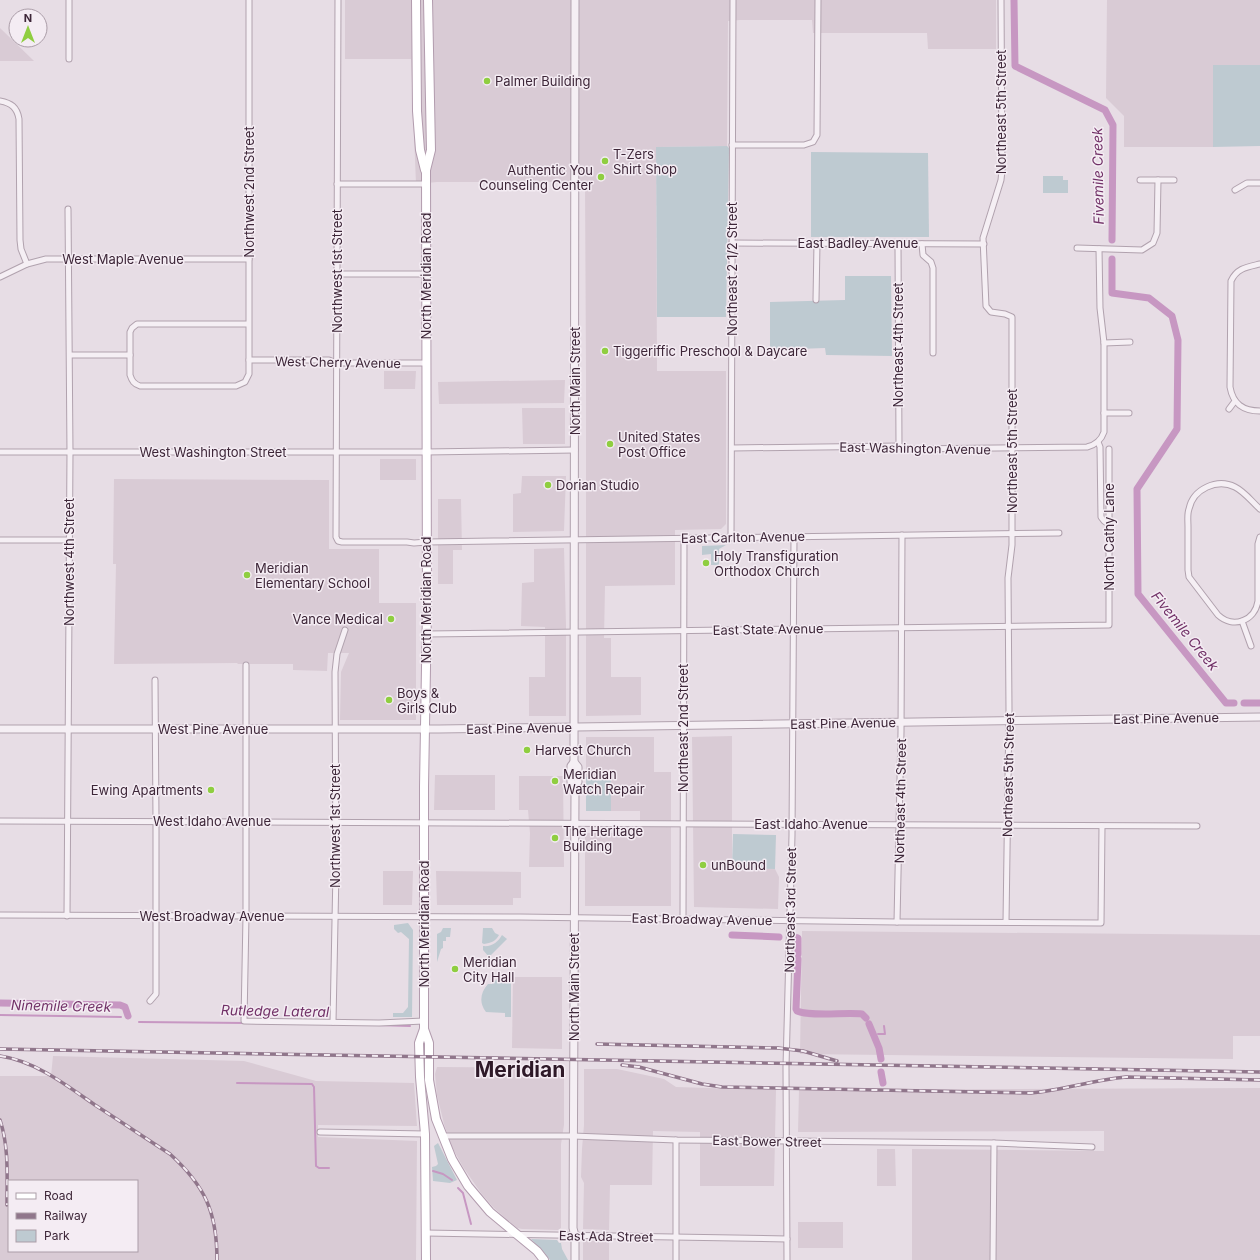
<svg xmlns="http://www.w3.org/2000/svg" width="1260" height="1260" font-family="Inter,sans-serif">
<rect width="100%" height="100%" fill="#e7dde5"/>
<!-- built -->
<g fill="#d9cbd5" fill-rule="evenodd">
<path d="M 345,0 L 996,0 L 996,49 L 928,49 L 927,33 L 813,33 L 812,20 L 740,20 L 728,21 L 727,146 L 656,147 L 657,371 L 726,371 L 726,524 L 721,529 L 675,530 L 675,585 L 605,586 L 604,638 L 611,638 L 611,677 L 641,677 L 641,715 L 586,716 L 586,371 L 585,182 L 437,182 L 416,184 L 411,59 L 345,59 Z"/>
<path d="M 1107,0 L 1260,0 L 1260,65 L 1213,65 L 1213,147 L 1124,147 L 1124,116 L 1106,98 Z"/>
<path d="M 0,28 L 34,61 L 0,61 Z"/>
<path d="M 384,371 L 416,371 L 415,389 L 384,389 Z"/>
<path d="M 565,380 L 564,403 L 439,404 L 438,382 Z"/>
<path d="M 522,408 L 565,408 L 565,444 L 523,444 Z"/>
<rect x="380" y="459" width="36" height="21"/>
<path d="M 522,476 L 566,476 L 564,531 L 513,532 L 513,494 L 521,493 Z"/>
<path d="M 114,479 L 329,480 L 329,549 L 379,549 L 379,603 L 416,603 L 416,720 L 340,720 L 341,672 L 349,653 L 328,653 L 327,671 L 293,670 L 293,664 L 238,664 L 237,663 L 114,664 L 116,564 L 113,564 Z"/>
<path d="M 438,499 L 461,499 L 462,550 L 453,550 L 453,584 L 438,584 Z"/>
<path d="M 564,548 L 566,626 L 566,716 L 529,716 L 529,677 L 545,677 L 545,627 L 521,626 L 522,583 L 534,582 L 534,549 Z"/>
<path d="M 732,736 L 732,868 L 775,869 L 779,877 L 778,909 L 694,907 L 692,737 Z"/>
<path d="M 586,737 L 654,737 L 654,772 L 671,772 L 671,906 L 585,906 L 585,833 L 640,833 L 640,811 L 611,811 L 611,777 L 586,777 Z"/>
<path d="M 435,775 L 495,775 L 495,810 L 434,810 Z"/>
<path d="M 519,776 L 563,776 L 564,867 L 529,867 L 530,833 L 528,810 L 519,810 Z"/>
<path d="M 383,871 L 413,871 L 412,905 L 383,905 Z"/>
<path d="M 436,871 L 521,872 L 521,898 L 513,898 L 513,905 L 437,905 Z"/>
<path d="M 802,931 L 1260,935 L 1260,1036 L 1233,1036 L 1233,1059 L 800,1054 Z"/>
<path d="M 513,977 L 562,977 L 562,1049 L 512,1048 Z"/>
<path d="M 53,1056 L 244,1061 L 316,1081 L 414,1083 L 417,1126 L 318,1125 L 318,1137 L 417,1141 L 416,1260 L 0,1260 L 0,1076 L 51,1076 ZM 9,1181 L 137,1181 L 137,1251 L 9,1251 Z"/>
<path d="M 437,1067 L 563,1068 L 564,1071 L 564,1125 L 561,1144 L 561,1228 L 558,1230 L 522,1229 L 517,1228 L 494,1208 L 481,1193 L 463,1167 L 452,1147 L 444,1124 L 437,1095 L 435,1074 Z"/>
<path d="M 584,1069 L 617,1069 L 664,1079 L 676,1087 L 776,1090 L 774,1186 L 700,1186 L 700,1132 L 653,1131 L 652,1185 L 610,1185 L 609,1230 L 583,1229 L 584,1183 L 581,1177 L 582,1149 L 584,1125 Z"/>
<path d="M 1260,1088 L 1260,1260 L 912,1260 L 912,1149 L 1104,1151 L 1104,1131 L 798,1132 L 799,1090 Z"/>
<path d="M 877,1149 L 895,1149 L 896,1186 L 877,1186 Z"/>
<rect x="798" y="1222" width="45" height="26"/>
<rect x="583" y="1241" width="26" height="19"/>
</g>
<!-- green -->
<g fill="#becad1">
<path d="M 1213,65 L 1260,65 L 1260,146 L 1213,147 Z"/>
<path d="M 727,146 L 729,148 L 726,317 L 657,317 L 656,147 Z"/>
<path d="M 811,152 L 928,153 L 929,237 L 811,237 Z"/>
<path d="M 1043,176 L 1063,176 L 1063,180 L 1068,180 L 1068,193 L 1043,193 Z"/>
<path d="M 845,276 L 891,276 L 892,356 L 826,355 L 825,348 L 770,350 L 770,302 L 845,300 Z"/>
<path d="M 726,545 L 719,549 L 719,565 L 711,565 L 711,554 L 702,555 L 702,546 Z"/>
<rect x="586" y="777" width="25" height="34"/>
<path d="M 733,834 L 776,835 L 775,869 L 732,868 Z"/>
<path d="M 408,923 L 413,930 L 412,1017 L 393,1017 L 393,1013 L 403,1013 L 408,1007 L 409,939 L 401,932 L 398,933 L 394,929 L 394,925 Z"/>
<path d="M 443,928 L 451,928 L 450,937 L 446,937 L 446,941 L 443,941 L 443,948 L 441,949 L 437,962 L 437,934 L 441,932 Z"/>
<path d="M 483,928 L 492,928 L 495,933 L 499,935 C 496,941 491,943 484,944 L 482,943 Z"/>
<path d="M 502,935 L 507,939 L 489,957 L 483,950 L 483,946 C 492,947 498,942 502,935 Z"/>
<path d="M 499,977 L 511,983 L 511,1017 L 505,1017 L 505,1013 L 486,1012 C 479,1003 480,993 488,984 L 492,984 Z"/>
<path d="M 438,1143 L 457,1180 L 450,1183 L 433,1181 L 432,1167 L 436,1166 L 438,1164 L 434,1146 Z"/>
<path d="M 531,1239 L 557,1240 L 559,1243 L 561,1243 L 562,1249 L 568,1260 L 550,1260 Z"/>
</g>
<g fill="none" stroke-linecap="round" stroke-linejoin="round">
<!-- stream -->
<g stroke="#c797c2" stroke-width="2">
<path d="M 0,1015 L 121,1017"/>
<path d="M 139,1022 L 245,1023"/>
<path d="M 377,1025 L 410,1026"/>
<path d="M 878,1034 L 885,1034 L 884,1026"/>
<path d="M 237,1083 L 312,1084 L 314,1087 L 316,1166 L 319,1168 L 329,1168"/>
<path d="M 433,1171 L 443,1174 L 452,1180"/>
<path d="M 458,1188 L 463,1193 L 471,1224"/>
</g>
<!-- canal -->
<g stroke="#c797c2" stroke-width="7">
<path d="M 1014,0 L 1015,66 L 1105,110 L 1113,125 L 1112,240"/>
<path d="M 1112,259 L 1112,293 L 1149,298 L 1172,316 L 1178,340 L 1177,429 L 1137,489 L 1138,594 L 1226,703 L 1234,703"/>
<path d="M 1244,703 L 1260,703"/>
<path d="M 732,935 L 779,937"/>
<path d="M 795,937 L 798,938 L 798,954"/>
<path d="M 798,959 L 796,1009 L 797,1011 C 812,1017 845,1012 862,1014 L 866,1018"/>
<path d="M 0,1003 L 120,1005 L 125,1007 L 128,1016"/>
<path d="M 869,1024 L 879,1048 L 881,1059"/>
<path d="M 881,1072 L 883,1083"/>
</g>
<!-- minor casing -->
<g stroke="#b1a2ae" stroke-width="7">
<g id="minor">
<path d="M 249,0 L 249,374 L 245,382 L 236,386 L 140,386 C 134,384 132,381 130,375 L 130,332 L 132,328 L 137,324 L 249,324"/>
<path d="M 338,0 L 336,537 L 338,541 L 342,542 L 407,542 L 414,543 L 427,542 L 1059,533"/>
<path d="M 1001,0 L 1002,170 L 1001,180 L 983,238 L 986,306 L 991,312 L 1005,314 L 1012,317 L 1012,545 L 1008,578 L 1009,710 L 1006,922"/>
<path d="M 69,59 L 69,0"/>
<path d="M 0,101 C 11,103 17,107 19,119 L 20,240 L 21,249 L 27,264"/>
<path d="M 732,145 L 804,145 L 813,142 L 817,135 L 818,0"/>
<path d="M 1140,180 L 1174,180"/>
<path d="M 337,184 L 426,184"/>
<path d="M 1235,190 L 1247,183 L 1260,183"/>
<path d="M 732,243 L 984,244"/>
<path d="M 898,244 L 899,446"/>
<path d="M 922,244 L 923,255 L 931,262 L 933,268 L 933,353"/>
<path d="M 1077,248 L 1142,250 L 1153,243 L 1157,233 L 1158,180"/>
<path d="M 1260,264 C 1247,267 1237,268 1231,281 L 1230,387 C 1233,404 1243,411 1260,411"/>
<path d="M 337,274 L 427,274"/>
<path d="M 0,277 L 27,264 L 46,259 L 249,259"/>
<path d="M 816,300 L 817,243"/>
<path d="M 1104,343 L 1130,342"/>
<path d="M 70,355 L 130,355"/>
<path d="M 249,360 L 329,360 L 336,363 L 427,363"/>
<path d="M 1229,409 L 1235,401"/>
<path d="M 1104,413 L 1129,413"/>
<path d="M 1098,442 L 1100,447 L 1101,517 L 1104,521 L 1109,524"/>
<path d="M 732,448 L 899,446 L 909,449 L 1087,447 C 1095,445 1101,441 1104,432 L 1104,343 L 1100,308 L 1099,249"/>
<path d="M 0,452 L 426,452 L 575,450"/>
<path d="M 1260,509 C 1252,502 1245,492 1235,487 C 1217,478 1193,489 1189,509 C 1187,514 1188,521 1188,527 C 1188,541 1188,556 1188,570 L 1189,577 L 1218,615 C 1233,629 1255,621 1258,601 L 1258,544 L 1260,537"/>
<path d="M 731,538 L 733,0"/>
<path d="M 0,540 L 69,540"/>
<path d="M 1242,621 L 1251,646"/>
<path d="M 427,634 L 1109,625 L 1109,449"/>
<path d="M 246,665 L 246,916 L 244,1021 L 379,1023 L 424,1021"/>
<path d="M 0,821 L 1197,826"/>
<path d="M 0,915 L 520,917 L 897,922 L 1101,923 L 1102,826"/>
<path d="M 67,916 L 70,452 L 68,209"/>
<path d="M 683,919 L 684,538"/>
<path d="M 897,922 L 901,732 L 902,535"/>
<path d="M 150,1001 L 156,994 L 156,821 L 155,680"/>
<path d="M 333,1022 L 336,870 L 335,672 L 337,654 L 345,630"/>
<path d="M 320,1132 L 425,1134"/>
<path d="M 442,1136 L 573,1136 L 676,1140 L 994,1143 L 1092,1147"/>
<path d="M 426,1233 L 787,1239"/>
<path d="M 676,1260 L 676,1140"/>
<path d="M 787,1260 L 786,1067 L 792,835 L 794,537"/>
<path d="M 993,1260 L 994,1143"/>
</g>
</g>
<!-- tertiary casing -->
<g stroke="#b1a2ae" stroke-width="9">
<g id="tertiary">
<path d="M 575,0 L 574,762 L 578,767 L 578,782 L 575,785 L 575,790 L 573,1228 L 575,1236 L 575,1260"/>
<path d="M 0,729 L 439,729 L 1260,717"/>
<path d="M 574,762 L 571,766 L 571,782 L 575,785"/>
</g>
</g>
<!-- primary casing -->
<g stroke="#b29cae" stroke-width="10">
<g id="primary">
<path d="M 416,0 L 417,111 L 420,150 L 425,170"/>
<path d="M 424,1029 L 429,1043 L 429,1080 L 436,1119 L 452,1159 L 468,1186 L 490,1212 L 537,1251 L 544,1260"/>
<path d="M 426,1260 L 425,1134 L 420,1077 L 419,1043 L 424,1029 L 424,787 L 427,607 L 426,170 L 431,150 L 428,0"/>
</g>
</g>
<!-- minor -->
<use href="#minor" stroke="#f5eff4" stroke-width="5"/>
<!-- tertiary -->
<use href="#tertiary" stroke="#f5eff4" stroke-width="7"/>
<!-- primary -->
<use href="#primary" stroke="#fff" stroke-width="8"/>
<!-- rail casing -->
<g stroke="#90768b" stroke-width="3.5">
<g id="rail">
<path d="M 597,1044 L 778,1048 L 803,1051 L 837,1061"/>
<path d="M 0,1049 L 1260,1072"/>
<path d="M 0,1056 C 35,1061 66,1085 95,1105 C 120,1121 145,1138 170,1154 C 205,1186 217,1212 217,1260"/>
<path d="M 622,1065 L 639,1067 L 702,1084 L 722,1087 L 1031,1093 C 1063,1090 1094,1080 1126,1077 L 1260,1080"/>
<path d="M 0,1120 C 9,1147 7,1176 7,1205"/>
</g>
</g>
<!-- rail -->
<use href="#rail" stroke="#f4ecf3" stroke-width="2" stroke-dasharray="6" stroke-linecap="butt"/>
</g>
<!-- markers -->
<g fill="#8fce40" stroke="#f4ecf3" stroke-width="1.5">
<circle cx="487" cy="81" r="4"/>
<circle cx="605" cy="161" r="4"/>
<circle cx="601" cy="177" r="4"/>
<circle cx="605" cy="351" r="4"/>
<circle cx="610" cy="444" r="4"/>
<circle cx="548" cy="485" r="4"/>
<circle cx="706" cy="563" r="4"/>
<circle cx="247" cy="575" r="4"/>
<circle cx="391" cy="619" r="4"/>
<circle cx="389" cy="700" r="4"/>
<circle cx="527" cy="750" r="4"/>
<circle cx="555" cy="781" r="4"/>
<circle cx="211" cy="790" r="4"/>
<circle cx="555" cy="838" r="4"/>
<circle cx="703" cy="865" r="4"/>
<circle cx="455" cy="969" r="4"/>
</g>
<g text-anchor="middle" stroke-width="3" stroke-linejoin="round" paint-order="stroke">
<!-- poi labels -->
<g font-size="13" fill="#3d2638" stroke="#f4ecf3" text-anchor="start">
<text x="495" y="86">Palmer Building</text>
<text x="613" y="159">T-Zers<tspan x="613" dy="15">Shirt Shop</tspan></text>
<text x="593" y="175" text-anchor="end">Authentic You<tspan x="593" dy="15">Counseling Center</tspan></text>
<text x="613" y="356">Tiggeriffic Preschool &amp; Daycare</text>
<text x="618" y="442">United States<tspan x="618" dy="15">Post Office</tspan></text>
<text x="556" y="490">Dorian Studio</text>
<text x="714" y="561">Holy Transfiguration<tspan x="714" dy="15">Orthodox Church</tspan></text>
<text x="255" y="573">Meridian<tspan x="255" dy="15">Elementary School</tspan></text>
<text x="383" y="624" text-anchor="end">Vance Medical</text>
<text x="397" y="698">Boys &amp;<tspan x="397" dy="15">Girls Club</tspan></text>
<text x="535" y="755">Harvest Church</text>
<text x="563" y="779">Meridian<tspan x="563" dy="15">Watch Repair</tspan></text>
<text x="203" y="795" text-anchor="end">Ewing Apartments</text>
<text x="563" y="836">The Heritage<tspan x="563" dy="15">Building</tspan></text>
<text x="711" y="870">unBound</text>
<text x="463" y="967">Meridian<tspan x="463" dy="15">City Hall</tspan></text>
</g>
<!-- street labels -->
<g font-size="13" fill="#3d2638" stroke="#f4ecf3">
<text transform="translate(1001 112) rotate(-90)" y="5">Northeast 5th Street</text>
<text transform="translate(249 192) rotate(-90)" y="5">Northwest 2nd Street</text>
<text x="858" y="248">East Badley Avenue</text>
<text x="123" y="264">West Maple Avenue</text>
<text transform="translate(732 269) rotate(-90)" y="5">Northeast 2 1/2 Street</text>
<text transform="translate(337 271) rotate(-90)" y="5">Northwest 1st Street</text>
<text transform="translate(426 276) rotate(-90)" y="5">North Meridian Road</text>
<text transform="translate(898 345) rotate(-90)" y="5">Northeast 4th Street</text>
<text transform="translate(338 362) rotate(1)" y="5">West Cherry Avenue</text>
<text transform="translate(575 381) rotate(-90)" y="5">North Main Street</text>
<text transform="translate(915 448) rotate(1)" y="5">East Washington Avenue</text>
<text transform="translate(1012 451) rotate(-90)" y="5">Northeast 5th Street</text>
<text x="213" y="457">West Washington Street</text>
<text transform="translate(743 537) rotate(-1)" y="5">East Carlton Avenue</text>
<text transform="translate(1109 537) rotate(-90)" y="5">North Cathy Lane</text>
<text transform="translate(69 562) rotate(-90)" y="5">Northwest 4th Street</text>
<text transform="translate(426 600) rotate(-90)" y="5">North Meridian Road</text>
<text transform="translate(768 629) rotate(-1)" y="5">East State Avenue</text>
<text transform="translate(1166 718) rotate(-1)" y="5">East Pine Avenue</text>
<text transform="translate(843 723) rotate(-1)" y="5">East Pine Avenue</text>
<text transform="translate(519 728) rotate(-1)" y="5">East Pine Avenue</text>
<text transform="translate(683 728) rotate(-90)" y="5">Northeast 2nd Street</text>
<text x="213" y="734">West Pine Avenue</text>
<text transform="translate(1008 775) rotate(-89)" y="5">Northeast 5th Street</text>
<text transform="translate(900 801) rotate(-89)" y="5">Northeast 4th Street</text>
<text x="212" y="826">West Idaho Avenue</text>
<text x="811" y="829">East Idaho Avenue</text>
<text transform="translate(335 826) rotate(-90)" y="5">Northwest 1st Street</text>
<text transform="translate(790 910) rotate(-89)" y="5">Northeast 3rd Street</text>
<text x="212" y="921">West Broadway Avenue</text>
<text transform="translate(702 919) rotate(1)" y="5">East Broadway Avenue</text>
<text transform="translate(424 924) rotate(-90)" y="5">North Meridian Road</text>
<text transform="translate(574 987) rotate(-90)" y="5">North Main Street</text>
<text transform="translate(767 1141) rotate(1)" y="5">East Bower Street</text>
<text transform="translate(606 1236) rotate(1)" y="5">East Ada Street</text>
</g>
<!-- water labels -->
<g font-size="14" font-style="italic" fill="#713167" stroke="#f4ecf3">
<text transform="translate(1098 176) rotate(-91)" y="5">Fivemile Creek</text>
<text transform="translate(1185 631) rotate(51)" y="5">Fivemile Creek</text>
<text transform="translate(61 1006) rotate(1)" y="5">Ninemile Creek</text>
<text transform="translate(275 1011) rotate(1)" y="5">Rutledge Lateral</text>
</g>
<!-- town labels -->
<g font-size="21" font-weight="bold" fill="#2e1928" stroke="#f4ecf3">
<text x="520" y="1077">Meridian</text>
</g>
</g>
<!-- legend -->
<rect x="8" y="1180" width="130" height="72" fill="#f4ecf3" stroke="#ab9da8"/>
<rect x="16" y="1193" width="20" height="6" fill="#ffffff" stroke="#ab9da8"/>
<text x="44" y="1200" font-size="12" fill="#3d2638">Road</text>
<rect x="16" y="1213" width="20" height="6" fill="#90768b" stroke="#ab9da8"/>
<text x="44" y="1220" font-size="12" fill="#3d2638">Railway</text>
<rect x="16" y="1230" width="20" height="12" fill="#becad1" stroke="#ab9da8"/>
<text x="44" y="1240" font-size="12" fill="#3d2638">Park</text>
<!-- north arrow -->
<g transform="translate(28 28)"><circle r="19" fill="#f4ecf3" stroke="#ab9da8"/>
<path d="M0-3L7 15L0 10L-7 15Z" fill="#8fce40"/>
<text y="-6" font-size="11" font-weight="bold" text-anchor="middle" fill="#3d2638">N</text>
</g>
</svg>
